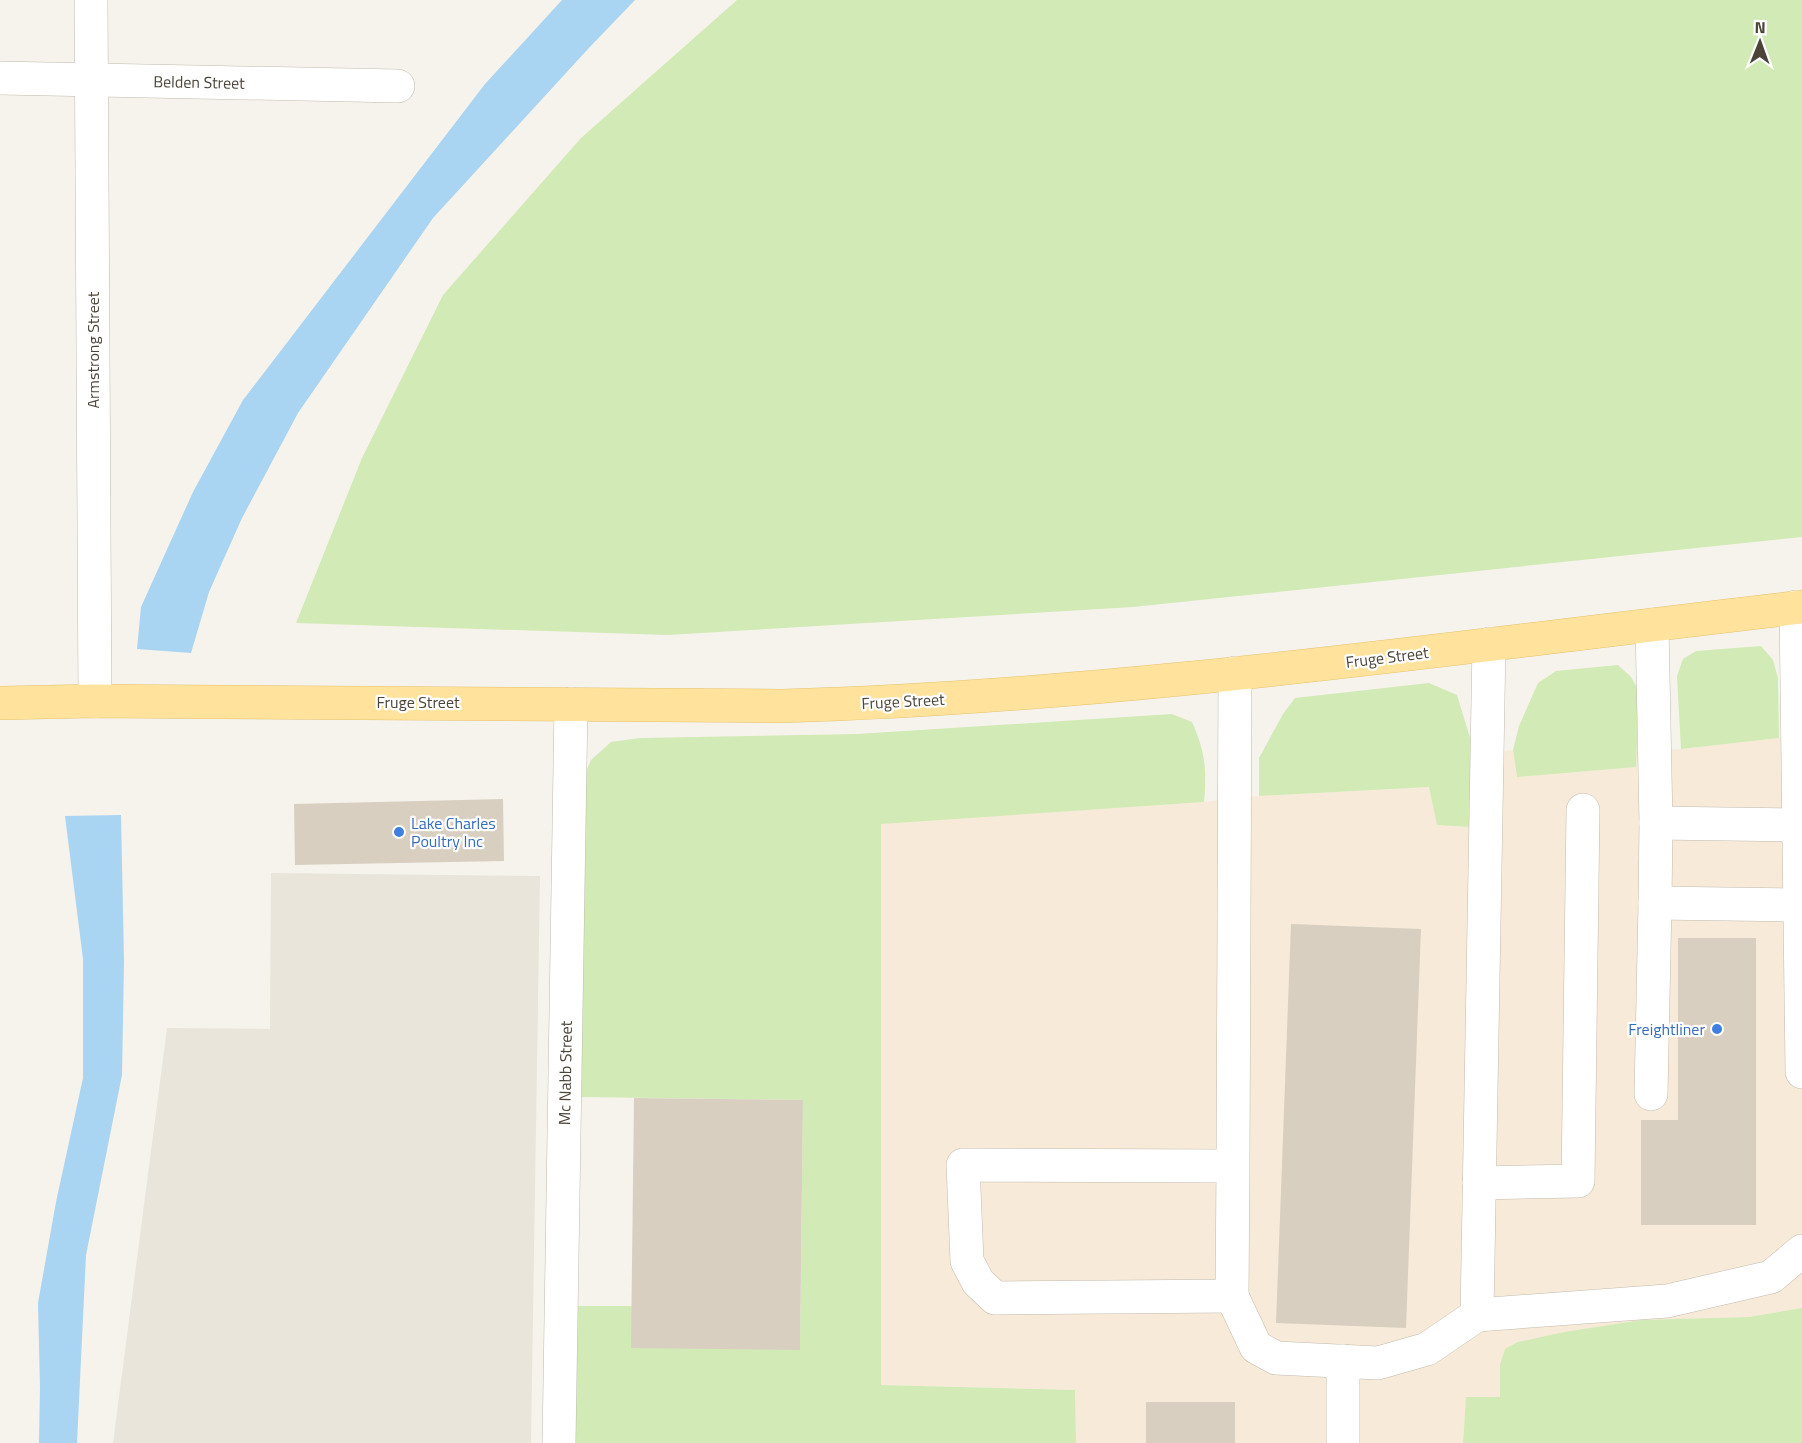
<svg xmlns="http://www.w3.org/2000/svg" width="1802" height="1443" font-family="'Titillium Web',sans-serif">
<rect width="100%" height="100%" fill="#f6f3ec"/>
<!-- residential -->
<path fill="#eae5da" d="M 271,873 L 540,876 L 531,1443 L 113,1443 L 167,1028 L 270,1029 Z"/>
<!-- commercial -->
<path fill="#f7ead8" d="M 1802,733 L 1802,1308 L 1749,1317 L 1641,1320 L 1564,1332 L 1518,1342 L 1500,1365 L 1500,1398 L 1466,1397 L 1463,1443 L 1076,1443 L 1075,1390 L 881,1385 L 881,823 L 1204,802 L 1259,796 L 1430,787 L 1475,754 L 1513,750 L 1517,777 L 1635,767 L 1637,751 L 1681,749 L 1779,738 Z"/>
<!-- green -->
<g fill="#d2eab5">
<path d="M 737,0 L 1802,0 L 1802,537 L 1133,607 L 668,635 L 296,623 L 362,458 L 443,295 L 581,138 Z"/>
<path d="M 1761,646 L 1773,660 L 1778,678 L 1779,738 L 1681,749 L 1677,676 L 1683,659 L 1696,651 Z"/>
<path d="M 1618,665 L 1631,677 L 1639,691 L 1636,767 L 1517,777 L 1513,750 L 1519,726 L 1538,683 L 1556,671 Z"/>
<path d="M 1429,683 L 1457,695 L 1475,754 L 1471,827 L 1437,825 L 1429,787 L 1259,796 L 1259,758 L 1283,714 L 1295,698 Z"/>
<path d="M 1172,714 L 1192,722 C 1205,751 1207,769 1204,802 L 881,824 L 881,1385 L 1075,1390 L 1076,1443 L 574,1443 L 575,1306 L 632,1306 L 800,1349 L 803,1100 L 580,1097 L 583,778 L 591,760 L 611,742 L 640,738 L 857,734 Z"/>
<path d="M 1802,1308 L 1802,1443 L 1463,1443 L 1466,1397 L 1500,1397 L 1500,1365 L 1505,1349 L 1518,1342 L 1564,1332 L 1641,1320 L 1749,1317 Z"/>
</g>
<!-- water -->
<g fill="#a9d4f2">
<path d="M 562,0 L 635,0 L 587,50 L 433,218 L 298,413 L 242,518 L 209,592 L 191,653 L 137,649 L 141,607 L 193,492 L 243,400 L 485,84 Z"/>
<path d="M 121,815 L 124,961 L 122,1075 L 86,1255 L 77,1443 L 39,1443 L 40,1387 L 38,1303 L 56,1202 L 83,1078 L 83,959 L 65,816 Z"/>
</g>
<!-- building -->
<g fill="#d8cfc1">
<path d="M 503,799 L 504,861 L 295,865 L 294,804 Z"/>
<path d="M 1291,924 L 1421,929 L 1406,1328 L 1276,1323 Z"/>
<path d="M 1678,938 L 1756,938 L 1756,1225 L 1641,1225 L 1641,1120 L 1678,1120 Z"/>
<path d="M 634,1098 L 803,1100 L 800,1350 L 631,1348 Z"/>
<rect x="1146" y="1402" width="89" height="41"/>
</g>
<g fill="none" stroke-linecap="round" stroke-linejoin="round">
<!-- minor casing -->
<g stroke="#c2bbae" stroke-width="34">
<g id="minor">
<path d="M 91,0 L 95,701"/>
<path d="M 0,78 L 398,86"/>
<path d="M 1796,607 L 1802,1072"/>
<path d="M 1652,625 L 1656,823 L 1798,825"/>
<path d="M 1656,823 L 1655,903 L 1800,905"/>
<path d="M 1651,1094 L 1655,903"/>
<path d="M 1233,1166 L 1232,1296 L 995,1298 L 978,1282 L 967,1261 L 963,1165 L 1233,1166 L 1235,673"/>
<path d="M 1479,1183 L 1578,1181 L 1583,810"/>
<path d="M 1232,1296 L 1256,1347 L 1276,1358 L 1378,1363 L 1427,1349 L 1477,1315 L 1489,644"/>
<path d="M 1477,1315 L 1667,1301 L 1771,1277 L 1802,1251"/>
<path d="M 1343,1361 L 1343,1443"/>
<path d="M 559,1443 L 571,704"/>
</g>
</g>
<!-- major casing -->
<g stroke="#e6c16a" stroke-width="34">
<path id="major" d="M 0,703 L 95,701 L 782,706 C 1124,696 1463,646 1802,607"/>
</g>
<!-- minor -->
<use href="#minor" stroke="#fff" stroke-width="33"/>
<!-- major -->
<use href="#major" stroke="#ffe39c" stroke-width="33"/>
</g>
<!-- markers -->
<g fill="#3f7fe0" stroke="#fff" stroke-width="2">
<circle cx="399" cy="832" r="6"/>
<circle cx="1717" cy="1029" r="6"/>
</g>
<g text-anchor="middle" stroke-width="4.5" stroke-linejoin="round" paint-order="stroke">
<!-- street labels -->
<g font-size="16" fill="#4b4439" stroke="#fff">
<text transform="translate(199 82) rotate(1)" y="6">Belden Street</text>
<text transform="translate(93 350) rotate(-90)" y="6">Armstrong Street</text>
<text transform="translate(1387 657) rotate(-7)" y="6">Fruge Street</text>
<text transform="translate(903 701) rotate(-3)" y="6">Fruge Street</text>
<text x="418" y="708">Fruge Street</text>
<text transform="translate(565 1073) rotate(-89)" y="6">Mc Nabb Street</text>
</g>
<!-- shop labels -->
<g font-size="16" fill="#366cbe" stroke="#fff" text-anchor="start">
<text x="411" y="829">Lake Charles<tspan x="411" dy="18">Poultry Inc</tspan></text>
<text x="1705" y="1035" text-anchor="end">Freightliner</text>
</g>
</g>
<!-- north arrow -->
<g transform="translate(1760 42) rotate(1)" stroke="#ffffff" stroke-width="4.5" paint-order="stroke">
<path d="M0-4.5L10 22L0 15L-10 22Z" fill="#4b4439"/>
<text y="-9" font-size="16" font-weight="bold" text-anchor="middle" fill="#4b4439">N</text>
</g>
</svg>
